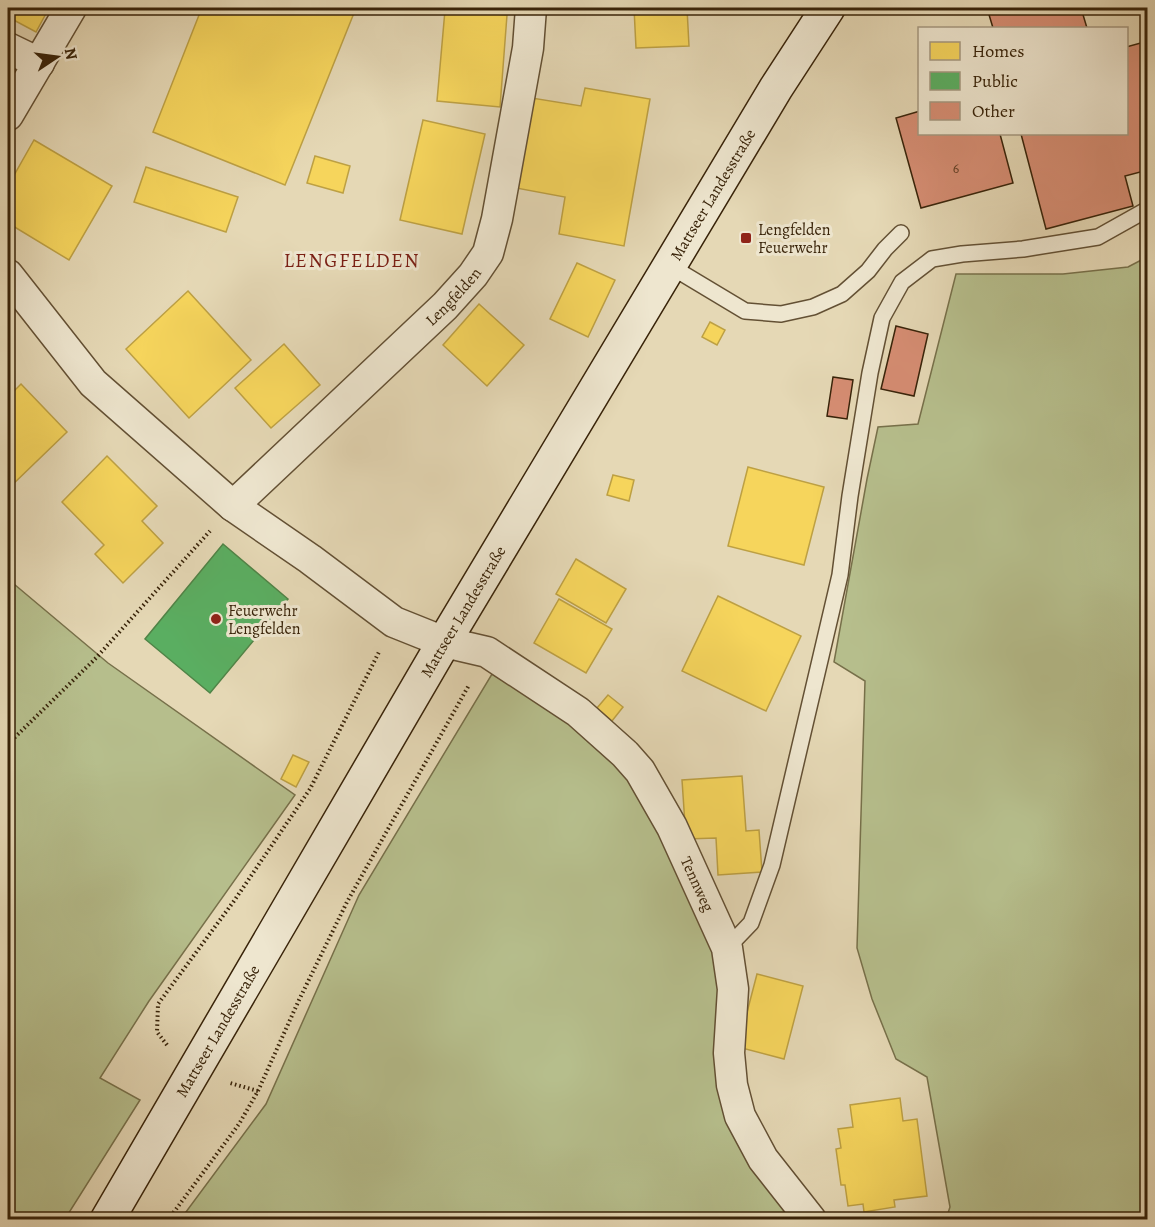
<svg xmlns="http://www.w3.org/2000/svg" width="1155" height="1227" font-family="Alegreya,serif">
<rect width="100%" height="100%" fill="#e5d8b5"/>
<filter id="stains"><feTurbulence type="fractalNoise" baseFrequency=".00333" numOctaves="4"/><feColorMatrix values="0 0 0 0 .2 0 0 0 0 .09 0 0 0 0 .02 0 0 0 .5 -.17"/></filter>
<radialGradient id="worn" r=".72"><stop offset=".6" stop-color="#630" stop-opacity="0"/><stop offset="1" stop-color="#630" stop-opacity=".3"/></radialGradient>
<!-- green -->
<g fill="#b6be8c" stroke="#77704a" stroke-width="1.5">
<path d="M 1147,257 L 1147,1219 L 946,1219 L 950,1207 L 927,1077 L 896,1059 L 872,999 L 857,948 L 865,681 L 834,662 L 867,479 L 878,427 L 918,424 L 956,274 L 1063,274 L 1128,267 Z"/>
<path d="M 8,579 L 108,663 L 295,795 L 149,1001 L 100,1078 L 140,1100 L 65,1219 L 8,1219 Z"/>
<path d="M 492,674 L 577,725 L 632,780 L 681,872 L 720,962 L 719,1024 L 795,1219 L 180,1220 L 266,1104 L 359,895 Z"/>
</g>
<!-- homes -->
<g fill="#f6d55c" stroke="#bda043" stroke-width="1.5">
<path d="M 8,8 L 49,8 L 36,32 L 8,17 Z"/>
<path d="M 195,8 L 356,8 L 285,185 L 153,132 L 201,10 Z"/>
<path d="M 634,8 L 687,8 L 689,46 L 636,48 Z"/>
<path d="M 445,10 L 507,15 L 500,107 L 437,101 Z"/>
<path d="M 585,88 L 650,99 L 624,246 L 559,234 L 565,197 L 516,188 L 532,98 L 581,106 Z"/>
<path d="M 423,120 L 485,134 L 462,234 L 400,220 Z"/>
<path d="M 34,140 L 112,186 L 69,260 L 8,223 L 8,186 Z"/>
<path d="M 315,156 L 350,166 L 343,193 L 307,183 Z"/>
<path d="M 146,167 L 238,197 L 226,232 L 134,202 Z"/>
<path d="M 577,263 L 615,280 L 588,337 L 550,319 Z"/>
<path d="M 188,291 L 251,360 L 189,418 L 126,349 Z"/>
<path d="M 479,304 L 524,345 L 487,386 L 443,345 Z"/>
<path d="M 710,322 L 725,330 L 717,345 L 702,337 Z"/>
<path d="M 284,344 L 320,385 L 271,428 L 235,388 Z"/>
<path d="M 21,384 L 67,432 L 8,489 L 8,397 Z"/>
<path d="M 107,456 L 157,506 L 142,521 L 163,543 L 123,583 L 95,554 L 104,545 L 62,502 Z"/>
<path d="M 748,467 L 824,487 L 804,565 L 728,546 Z"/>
<path d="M 613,475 L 634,480 L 629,501 L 607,495 Z"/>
<path d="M 576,559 L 626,589 L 606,623 L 556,594 Z"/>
<path d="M 718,596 L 801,636 L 766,711 L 682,671 Z"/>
<path d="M 559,599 L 612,629 L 586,673 L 534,643 Z"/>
<path d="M 608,695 L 623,707 L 612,721 L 597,708 Z"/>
<path d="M 293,755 L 309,762 L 296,787 L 281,779 Z"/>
<path d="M 742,776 L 746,831 L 759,830 L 762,872 L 718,875 L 716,838 L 686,839 L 682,780 Z"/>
<path d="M 757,974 L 803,986 L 784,1059 L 738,1047 Z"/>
<path d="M 900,1098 L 903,1121 L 917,1119 L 927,1196 L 894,1200 L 895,1207 L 864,1212 L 863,1204 L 848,1206 L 845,1185 L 841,1185 L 836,1149 L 841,1148 L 838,1129 L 853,1127 L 850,1105 Z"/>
</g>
<!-- public -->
<path fill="#5aae61" stroke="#508447" stroke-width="1.5" d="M 223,544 L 288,599 L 210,693 L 145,639 Z"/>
<!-- building -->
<g fill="#d68d73" stroke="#382309" stroke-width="1.5">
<path d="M 987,8 L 1081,8 L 1087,28 L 993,28 Z"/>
<path d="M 1148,41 L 1148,170 L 1125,176 L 1133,206 L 1046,229 L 1021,134 L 1126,134 L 1126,47 Z"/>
<path d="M 920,111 L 920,134 L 1000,134 L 1013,183 L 921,208 L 896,118 Z"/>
<path d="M 896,326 L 928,334 L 914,396 L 881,389 Z"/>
<path d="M 833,377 L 853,380 L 847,419 L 827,416 Z"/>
</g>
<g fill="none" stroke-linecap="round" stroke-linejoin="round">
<!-- lane casing -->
<g stroke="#635034" stroke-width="18">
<g id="lane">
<path d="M 670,266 L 745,311 L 781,314 L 813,307 L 842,294 L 868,271 L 885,249 L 901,233"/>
<path d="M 727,948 L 751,923 L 772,865 L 840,575 L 850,496 L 870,373 L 882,318 L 902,282 L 932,259 L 962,254 L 1023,249 L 1098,237 L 1148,209"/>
</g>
</g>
<!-- street casing -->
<g stroke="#635034" stroke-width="33">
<g id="street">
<path d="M 8,48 L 39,63"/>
<path d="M 8,115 L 71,8"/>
<path id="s1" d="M 8,275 L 93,383 L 233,506 L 310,559 L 394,622 L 444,642 L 487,652 L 578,712 L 625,754 L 640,771 L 672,827 L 727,948 L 733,989 L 729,1053 L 732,1085 L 740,1116 L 763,1159 L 811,1220"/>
<path id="s2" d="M 233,506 L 445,306 L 473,275 L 488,253 L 497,219 L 528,48 L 531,8"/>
</g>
</g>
<!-- secondary casing -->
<g stroke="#382309" stroke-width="36">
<g id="secondary">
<path id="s3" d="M 107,1220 L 444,642 L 776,88 L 828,8"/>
</g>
</g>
<!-- path -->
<g stroke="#382309" stroke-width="4" stroke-dasharray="1.5 3" stroke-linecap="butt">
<path d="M 8,744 L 96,658 L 210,531"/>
<path d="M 167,1045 L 157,1032 L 158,1004 L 234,901 L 310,789 L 379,652"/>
<path d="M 258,1091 L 299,1000 L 347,902 L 469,685"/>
<path d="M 168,1220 L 239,1124 L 258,1091 L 230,1083"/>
</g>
<!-- lane -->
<use href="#lane" stroke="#eee6cf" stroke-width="15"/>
<!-- street -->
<use href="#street" stroke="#eee6cf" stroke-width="30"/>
<!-- secondary -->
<use href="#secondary" stroke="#eee6cf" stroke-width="33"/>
</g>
<!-- markers -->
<g fill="#8f2418" stroke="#eee6cf" stroke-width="2">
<rect x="740" y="232" width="12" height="12" rx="3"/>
<circle cx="216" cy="619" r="6"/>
</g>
<g text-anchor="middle" stroke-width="6" stroke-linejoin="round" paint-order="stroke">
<!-- number labels -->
<g font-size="14" fill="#603e24">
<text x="956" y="173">6</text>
</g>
<!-- street labels -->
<g font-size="16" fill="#382309" stroke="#eee6cf">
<text dy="6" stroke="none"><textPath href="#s3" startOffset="1191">Mattseer Landesstraße</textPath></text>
<text dy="6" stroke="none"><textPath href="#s2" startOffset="304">Lengfelden</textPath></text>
<text dy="6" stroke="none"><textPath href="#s3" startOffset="705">Mattseer Landesstraße</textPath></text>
<text dy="6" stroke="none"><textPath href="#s1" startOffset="942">Tennweg</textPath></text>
<text dy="6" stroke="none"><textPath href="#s3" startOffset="219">Mattseer Landesstraße</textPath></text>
</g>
<!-- poi labels -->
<g font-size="16" fill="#382309" stroke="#eee6cf" text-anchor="start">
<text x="758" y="235">Lengfelden<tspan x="758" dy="18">Feuerwehr</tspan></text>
<text x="228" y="616">Feuerwehr<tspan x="228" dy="18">Lengfelden</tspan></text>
</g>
<!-- quarter labels -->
<g font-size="20" letter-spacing="1.5" fill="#7a1f14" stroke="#eee6cf">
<text x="352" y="267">LENGFELDEN</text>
</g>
</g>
<!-- margin -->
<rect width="1155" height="1227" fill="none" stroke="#e5d8b5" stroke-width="30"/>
<rect x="9" y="9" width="1137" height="1209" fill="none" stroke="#382309" stroke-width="3"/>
<rect x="15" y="15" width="1125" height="1197" fill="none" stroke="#382309" stroke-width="1.5"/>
<!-- legend -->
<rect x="918" y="27" width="210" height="108" fill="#eee6cf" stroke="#a59880" stroke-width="1.5"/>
<rect x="930" y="42" width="30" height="18" fill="#f6d55c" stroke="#a59880" stroke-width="1.5"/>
<text x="972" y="57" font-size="18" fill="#382309">Homes</text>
<rect x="930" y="72" width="30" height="18" fill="#5aae61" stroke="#a59880" stroke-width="1.5"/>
<text x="972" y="87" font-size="18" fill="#382309">Public</text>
<rect x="930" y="102" width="30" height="18" fill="#d68d73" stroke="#a59880" stroke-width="1.5"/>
<text x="972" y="117" font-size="18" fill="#382309">Other</text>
<!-- north arrow -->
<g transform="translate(57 57) rotate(77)" stroke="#eee6cf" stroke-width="4.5" paint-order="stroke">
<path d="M0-4.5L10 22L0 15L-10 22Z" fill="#382309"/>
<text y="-9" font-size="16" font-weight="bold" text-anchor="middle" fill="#382309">N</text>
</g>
<rect width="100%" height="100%" filter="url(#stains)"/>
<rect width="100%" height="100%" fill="url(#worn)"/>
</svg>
